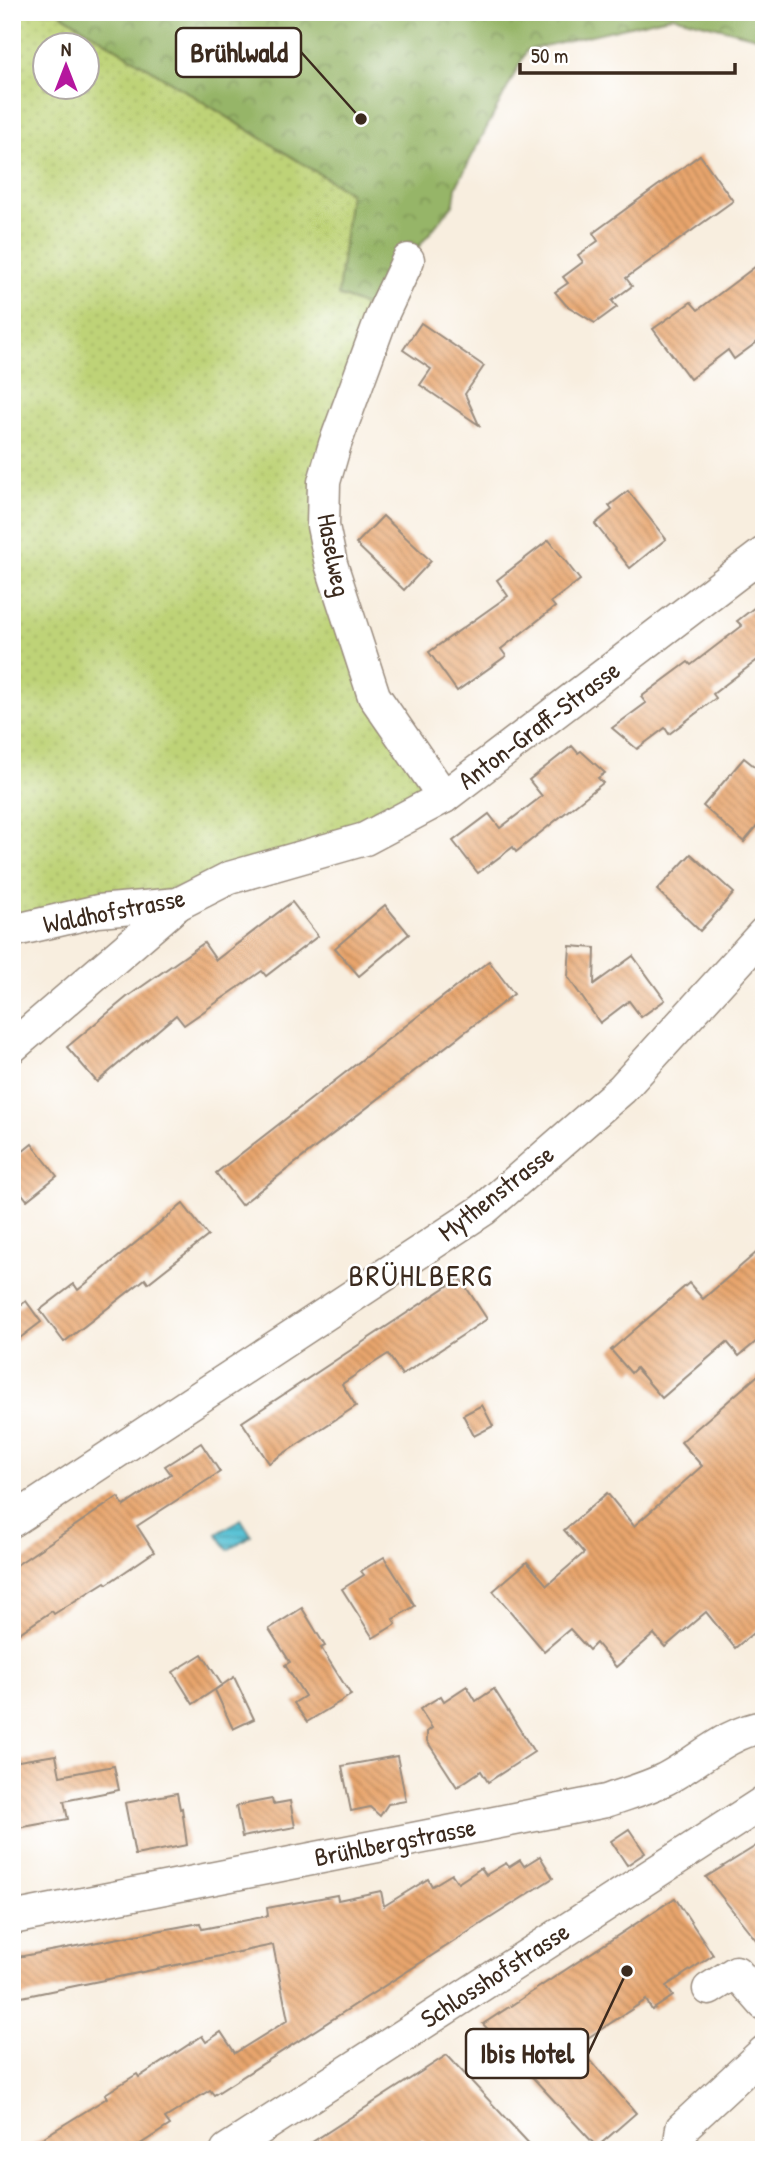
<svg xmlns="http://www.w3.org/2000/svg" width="776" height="2162" font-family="'Patrick Hand',sans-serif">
<defs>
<pattern id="grass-dots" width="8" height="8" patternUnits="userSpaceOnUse" patternTransform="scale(1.75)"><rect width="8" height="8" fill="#bed377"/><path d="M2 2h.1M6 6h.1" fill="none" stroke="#a4b566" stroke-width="1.8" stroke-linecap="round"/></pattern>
<pattern id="forest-crowns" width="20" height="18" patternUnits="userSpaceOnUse" patternTransform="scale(1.75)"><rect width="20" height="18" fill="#96b568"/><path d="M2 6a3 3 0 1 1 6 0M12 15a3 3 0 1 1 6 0" fill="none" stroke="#7c9355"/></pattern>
<pattern id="water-rules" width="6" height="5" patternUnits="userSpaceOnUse" patternTransform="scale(1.75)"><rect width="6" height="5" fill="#5ac3d6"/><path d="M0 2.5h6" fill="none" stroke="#4c9fad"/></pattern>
<pattern id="building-back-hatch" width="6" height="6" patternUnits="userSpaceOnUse" patternTransform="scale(1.75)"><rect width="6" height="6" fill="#e8a56d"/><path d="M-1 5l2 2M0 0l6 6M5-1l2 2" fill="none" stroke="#bd8759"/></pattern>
</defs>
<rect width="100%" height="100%" fill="#fff"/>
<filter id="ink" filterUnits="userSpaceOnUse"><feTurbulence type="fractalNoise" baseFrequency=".0143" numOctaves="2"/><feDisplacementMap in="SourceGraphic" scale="14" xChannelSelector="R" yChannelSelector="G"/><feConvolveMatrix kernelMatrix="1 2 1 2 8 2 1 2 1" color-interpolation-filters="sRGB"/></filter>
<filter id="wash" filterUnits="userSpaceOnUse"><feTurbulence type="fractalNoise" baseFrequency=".00686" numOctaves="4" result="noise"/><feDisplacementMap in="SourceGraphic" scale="28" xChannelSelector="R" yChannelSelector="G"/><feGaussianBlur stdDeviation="1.57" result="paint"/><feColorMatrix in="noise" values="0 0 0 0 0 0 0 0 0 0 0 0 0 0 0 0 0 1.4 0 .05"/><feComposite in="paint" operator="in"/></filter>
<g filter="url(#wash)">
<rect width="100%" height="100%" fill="#f8eedf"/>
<!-- grass -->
<path fill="url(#grass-dots)" stroke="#7c7e4a" stroke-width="2" fill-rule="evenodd" d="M 12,12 L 58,12 L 350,193 L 338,295 L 383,313 L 324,482 L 374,696 L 444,797 L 365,839 L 12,931 ZM 46,46 L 88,46 L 88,88 L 46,88 Z"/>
<!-- forest -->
<path fill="url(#forest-crowns)" stroke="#687043" stroke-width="2" d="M 58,12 L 764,12 L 764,39 L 673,16 L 527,50 L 456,187 L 454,203 L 408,260 L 383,313 L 338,295 L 350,193 Z"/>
<!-- water -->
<path fill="url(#water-rules)" stroke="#4a767a" stroke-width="2" d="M 241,1519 L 251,1535 L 228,1550 L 217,1534 Z"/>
<g id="blocks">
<!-- building -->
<g fill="url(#building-back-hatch)">
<path d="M 700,155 L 733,201 L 626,278 L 632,286 L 612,301 L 617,307 L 595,323 L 566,305 L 555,292 L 568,283 L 563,277 L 583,262 L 578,255 L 598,241 L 593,233 Z"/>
<path d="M 764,260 L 764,337 L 734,359 L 728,350 L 690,379 L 653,329 L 691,302 L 698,310 Z"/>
<path d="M 421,323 L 484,366 L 465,394 L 479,425 L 420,385 L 431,369 L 403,350 Z"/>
<path d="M 628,491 L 666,539 L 630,568 L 595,524 L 612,510 L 609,506 Z"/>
<path d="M 383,516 L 431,561 L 404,590 L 356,544 Z"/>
<path d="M 549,540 L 580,580 L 551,602 L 555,607 L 501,649 L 506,656 L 457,691 L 429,652 L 508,596 L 497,580 Z"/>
<path d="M 764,600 L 764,655 L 713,694 L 716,698 L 669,734 L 665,728 L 637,749 L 612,728 L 646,703 L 641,697 L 688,662 L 691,665 L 742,626 L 737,621 Z"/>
<path d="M 572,746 L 578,753 L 581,751 L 605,773 L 598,778 L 603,783 L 516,852 L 513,847 L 478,873 L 453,841 L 489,814 L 500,828 L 542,796 L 529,780 Z"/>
<path d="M 744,758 L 764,774 L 764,818 L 744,842 L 703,806 Z"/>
<path d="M 691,854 L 734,893 L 700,931 L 657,890 Z"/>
<path d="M 292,902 L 318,936 L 266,976 L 262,971 L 184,1025 L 176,1015 L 97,1082 L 67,1047 L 127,997 L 204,943 L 216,960 Z"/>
<path d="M 385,905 L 409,934 L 359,976 L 335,948 Z"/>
<path d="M 570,946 L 595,948 L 594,984 L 633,956 L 665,1000 L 641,1017 L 629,1001 L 600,1023 L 568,977 Z"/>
<path d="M 489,961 L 514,994 L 241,1205 L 216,1173 Z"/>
<path d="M 32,1144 L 57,1176 L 27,1200 L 12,1181 L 12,1160 Z"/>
<path d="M 183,1204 L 208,1236 L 148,1283 L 145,1279 L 64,1342 L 40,1310 L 74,1284 L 78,1290 Z"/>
<path d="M 764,1246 L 764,1335 L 739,1356 L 727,1342 L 662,1398 L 636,1368 L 631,1373 L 611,1350 L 689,1283 L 703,1299 Z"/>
<path d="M 460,1278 L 487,1319 L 402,1375 L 388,1354 L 366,1368 L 342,1384 L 356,1406 L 269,1463 L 242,1422 Z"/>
<path d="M 26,1301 L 41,1322 L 12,1344 L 12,1312 Z"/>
<path d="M 764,1370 L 764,1624 L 735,1648 L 706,1612 L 665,1647 L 654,1634 L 616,1667 L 596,1643 L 589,1650 L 570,1629 L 544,1651 L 493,1591 L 527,1562 L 547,1585 L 584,1553 L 564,1530 L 607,1493 L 634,1526 L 702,1466 L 681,1442 Z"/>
<path d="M 482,1405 L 493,1426 L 474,1436 L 463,1415 Z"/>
<path d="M 201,1443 L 220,1472 L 137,1526 L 154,1552 L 107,1584 L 105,1582 L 54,1614 L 52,1611 L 12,1638 L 12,1568 L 118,1497 L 124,1506 L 171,1474 L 165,1466 Z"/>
<path d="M 384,1557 L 415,1606 L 393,1619 L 396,1624 L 373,1638 L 342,1589 L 364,1575 L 361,1571 Z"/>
<path d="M 302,1608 L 325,1646 L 321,1648 L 351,1695 L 307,1722 L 294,1703 L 305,1696 L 285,1665 L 290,1662 L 269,1629 Z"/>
<path d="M 202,1654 L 222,1685 L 193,1704 L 173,1672 Z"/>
<path d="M 234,1677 L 254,1719 L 233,1729 L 215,1690 Z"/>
<path d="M 467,1686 L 476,1701 L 494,1689 L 534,1752 L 488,1782 L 481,1771 L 457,1787 L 427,1741 L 427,1732 L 432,1728 L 420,1709 L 441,1696 L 444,1701 Z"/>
<path d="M 56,1755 L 60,1776 L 114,1766 L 119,1790 L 64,1801 L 68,1819 L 12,1829 L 12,1762 Z"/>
<path d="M 397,1756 L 406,1801 L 388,1804 L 380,1816 L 370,1807 L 351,1811 L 342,1766 Z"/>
<path d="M 177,1793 L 180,1809 L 182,1808 L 187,1845 L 135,1855 L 125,1803 Z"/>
<path d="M 272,1799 L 273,1804 L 290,1801 L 295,1827 L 242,1837 L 236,1806 Z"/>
<path d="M 629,1829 L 645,1853 L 627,1865 L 611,1841 Z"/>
<path d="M 764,1841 L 764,1950 L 706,1877 Z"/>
<path d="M 540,1856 L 553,1878 L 214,2095 L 210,2090 L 165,2118 L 170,2125 L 131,2150 L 23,2150 L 107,2098 L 105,2094 L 137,2074 L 139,2077 L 202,2036 L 206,2042 L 221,2032 L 235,2053 L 288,2020 L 273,1945 L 12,1999 L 12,1958 L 200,1923 L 202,1929 L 268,1916 L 267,1908 L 337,1895 L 338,1900 L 381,1891 L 384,1906 L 428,1879 L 432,1886 L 452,1874 L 458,1883 L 481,1868 L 486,1875 L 506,1863 L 509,1867 L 520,1860 L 524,1866 Z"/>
<path d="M 675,1898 L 713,1955 L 666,1986 L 673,1996 L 652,2010 L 646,2000 L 577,2045 L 636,2113 L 597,2147 L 483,2024 Z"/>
<path d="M 447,2055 L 535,2150 L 432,2150 L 422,2139 L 405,2150 L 300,2150 Z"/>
</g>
</g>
</g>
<g filter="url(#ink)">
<use href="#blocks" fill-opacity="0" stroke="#9a8c7e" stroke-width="2"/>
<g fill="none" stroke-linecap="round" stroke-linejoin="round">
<!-- minor casing -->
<g stroke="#9a8c7e" stroke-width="35">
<g id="minor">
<path d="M 408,260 L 383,313 L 335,444 L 324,482 L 323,526 L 331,564 L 374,696 L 444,797"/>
<path d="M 12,931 L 98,911 L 178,904 L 229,878 L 365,839 L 444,797 L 764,553"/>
<path d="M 12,1047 L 178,904"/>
<path d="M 12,1521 L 483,1210 L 622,1089 L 764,933"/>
<path d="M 12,1918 L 606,1801 C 625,1794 645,1789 663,1780 C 696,1764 726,1732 764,1727"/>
<path d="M 709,1989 L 736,1972 L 764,2004"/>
<path d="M 227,2150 L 764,1802"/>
<path d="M 679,2150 L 682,2128 L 764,2052"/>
</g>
</g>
<!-- minor -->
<use href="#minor" stroke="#fff" stroke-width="32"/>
</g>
</g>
<g text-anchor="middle" stroke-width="5" stroke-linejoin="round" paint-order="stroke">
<!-- street labels -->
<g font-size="26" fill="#3b2a1e" stroke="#fff">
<text transform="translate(334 555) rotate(79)" y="9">Haselweg</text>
<text transform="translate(539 725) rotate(-37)" y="9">Anton-Graff-Strasse</text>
<text transform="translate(114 911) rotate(-11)" y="9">Waldhofstrasse</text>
<text transform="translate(496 1193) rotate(-38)" y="9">Mythenstrasse</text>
<text transform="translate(395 1842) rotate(-11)" y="9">Brühlbergstrasse</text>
<text transform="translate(495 1975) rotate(-33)" y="9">Schlosshofstrasse</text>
</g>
<!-- quarter labels -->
<g font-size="30" letter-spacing="2" fill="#3b2a1e" stroke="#fff">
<text x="421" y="1286">BRÜHLBERG</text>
</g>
</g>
<!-- callouts -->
<path fill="none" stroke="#3b2a1e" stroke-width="2.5" d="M361 119L301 52M627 1971L588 2054"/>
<g fill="#3b2a1e" stroke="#fff" stroke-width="2.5">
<circle cx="361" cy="119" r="7"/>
<circle cx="627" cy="1971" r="7"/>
</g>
<g fill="#fff" stroke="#3b2a1e" stroke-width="2.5">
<rect x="176" y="28" width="125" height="49" rx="7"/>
<rect x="466" y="2029" width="122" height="49" rx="7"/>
</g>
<g font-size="28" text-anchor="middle" font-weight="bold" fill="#3b2a1e">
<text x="239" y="62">Brühlwald</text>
<text x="527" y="2063">Ibis Hotel</text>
</g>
<!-- margin -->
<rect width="776" height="2162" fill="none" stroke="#fff" stroke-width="42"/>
<!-- north arrow -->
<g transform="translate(66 66)"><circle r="33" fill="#ffffff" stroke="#b1aaa5" stroke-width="2"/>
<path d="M0-5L12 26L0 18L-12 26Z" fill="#b5179e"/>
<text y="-10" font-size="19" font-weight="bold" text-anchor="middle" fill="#3b2a1e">N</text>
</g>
<!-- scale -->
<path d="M520 63v10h215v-10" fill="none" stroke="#3b2a1e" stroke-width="3.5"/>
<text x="531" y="63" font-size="21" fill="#3b2a1e" stroke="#ffffff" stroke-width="5" paint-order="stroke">50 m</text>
</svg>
